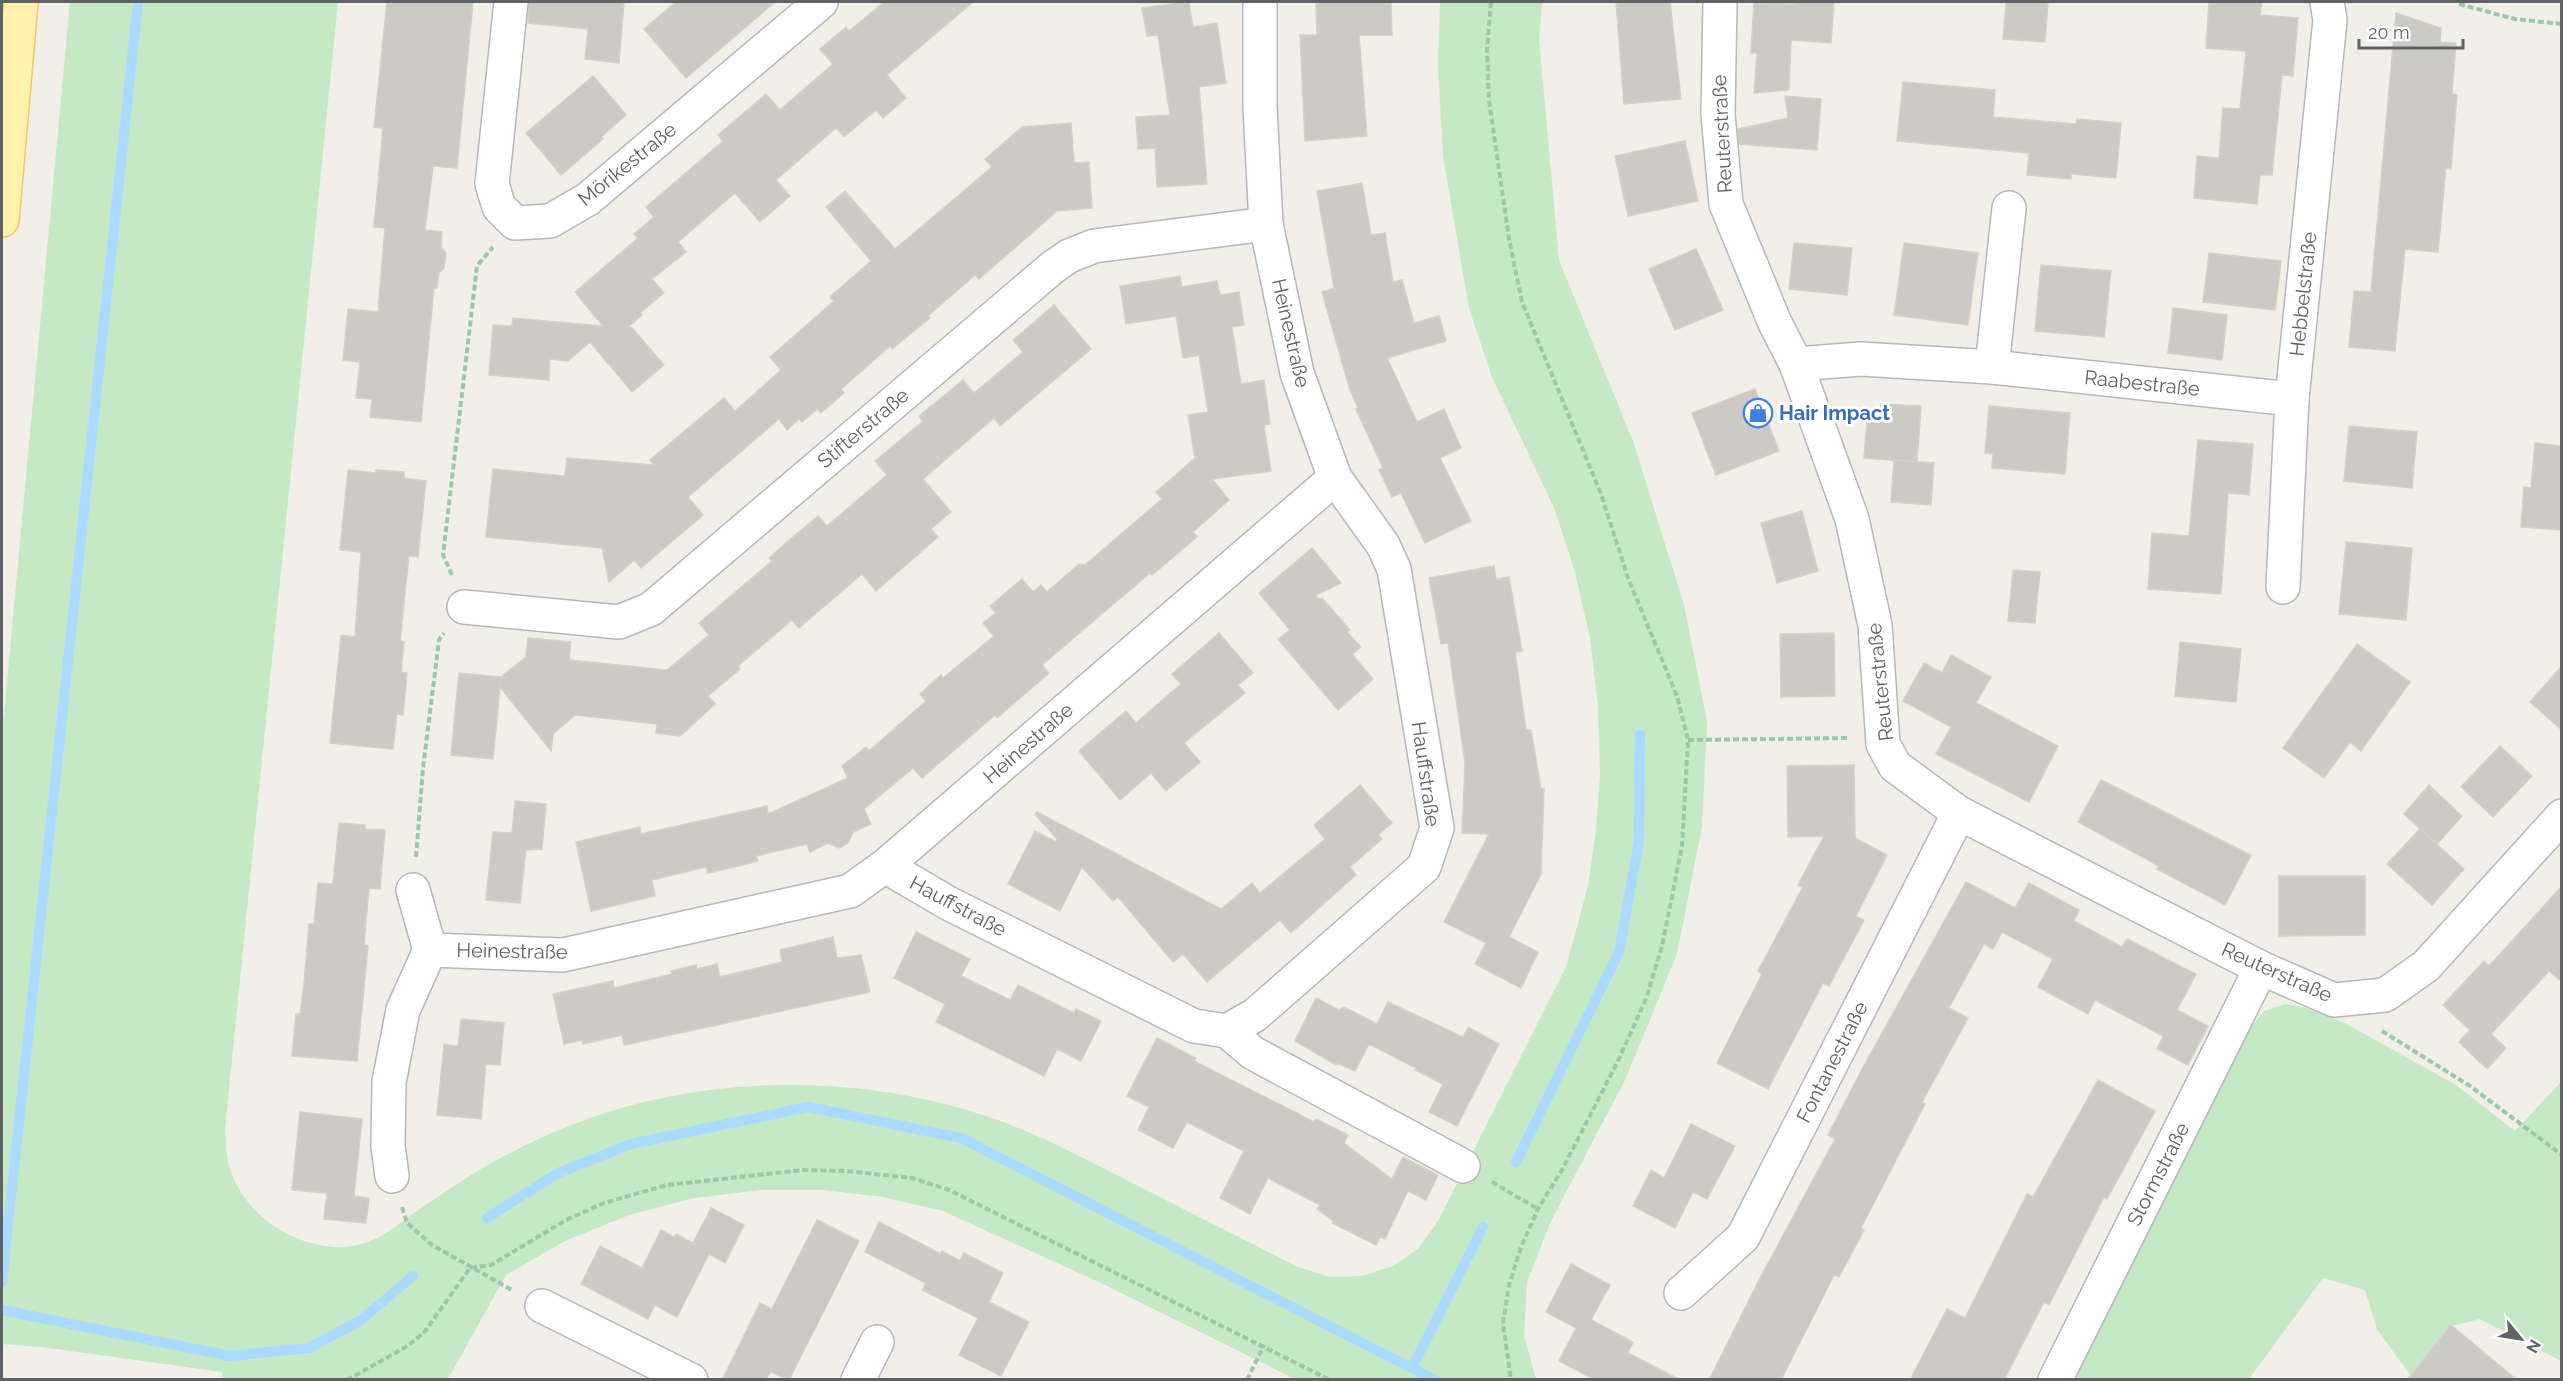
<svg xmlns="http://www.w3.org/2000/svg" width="2563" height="1381" font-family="Raleway,sans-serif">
<rect width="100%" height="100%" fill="#f1efe8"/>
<!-- green -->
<g fill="#c5e8c5">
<path d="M 70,2 L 338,2 L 225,1129 C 226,1141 226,1155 229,1166 C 243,1212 286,1243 333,1247 C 374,1249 390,1229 420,1209 C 437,1197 454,1186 471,1175 C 494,1161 517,1149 541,1138 C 680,1073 852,1069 995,1119 C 1042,1136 1085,1159 1128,1181 C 1185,1210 1241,1238 1298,1267 L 1329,1277 L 1363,1276 L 1393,1266 L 1419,1248 L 1438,1221 L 1566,967 L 1588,886 L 1596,830 L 1600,775 L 1598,706 L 1590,638 L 1575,572 L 1554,508 L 1492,377 L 1469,308 L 1443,157 L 1438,67 L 1440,2 L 1542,2 L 1539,39 L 1559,260 L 1634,444 L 1684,605 L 1707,722 L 1702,827 L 1677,954 L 1625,1080 L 1551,1221 L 1527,1282 L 1524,1336 L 1536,1379 L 1295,1379 L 1101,1283 L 943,1211 L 883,1197 L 823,1190 L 762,1190 L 694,1198 L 629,1215 L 565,1241 L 506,1275 L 448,1379 L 222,1379 L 222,1372 L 42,1347 L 2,1344 L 2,736 Z"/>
<path d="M 2285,1004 L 2305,1008 L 2345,1023 L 2456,1085 L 2515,1131 L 2561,1082 L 2561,1361 L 2480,1319 L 2451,1326 L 2410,1375 L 2377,1329 L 2365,1290 L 2323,1278 L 2249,1379 L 2072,1380 L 2251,1026 L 2264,1011 Z"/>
</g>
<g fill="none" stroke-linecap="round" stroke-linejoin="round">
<!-- stream -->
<g stroke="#aadaff" stroke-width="10">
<path d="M 1516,1162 L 1619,952 L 1639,841 L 1640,734"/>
<path d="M 487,1218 L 558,1173 L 631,1144 L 808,1107 L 961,1138 L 1435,1380"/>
<path d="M 2,1282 L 138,2"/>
<path d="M 2,1310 L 230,1356 L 309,1348 L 361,1320 L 413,1276"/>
<path d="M 1413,1366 L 1483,1227"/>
</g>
</g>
<!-- building -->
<g fill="#cccac5" stroke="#d6d1c6" stroke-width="1.5">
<path d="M 387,2 L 473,2 L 457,168 L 433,166 L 425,230 L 442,232 L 441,247 L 446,253 L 444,268 L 439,273 L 437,288 L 434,288 L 421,422 L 370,417 L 372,399 L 356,398 L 360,362 L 343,360 L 348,309 L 378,312 L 385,228 L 374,227 L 383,128 L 374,127 Z"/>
<path d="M 529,2 L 624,2 L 619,63 L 585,59 L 588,29 L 528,23 Z"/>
<path d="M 676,2 L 775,2 L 686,78 L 644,29 Z"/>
<path d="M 884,2 L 973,2 L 887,75 L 906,98 L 883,118 L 876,110 L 844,137 L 836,128 L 776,180 L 790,196 L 760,222 L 735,193 L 678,242 L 686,252 L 652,279 L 664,293 L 640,313 L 642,315 L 628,327 L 632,328 L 664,365 L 632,392 L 590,342 L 568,361 L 550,359 L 549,380 L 489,375 L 493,325 L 512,326 L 513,318 L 603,326 L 575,292 L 638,238 L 634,234 L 654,217 L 646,207 L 723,141 L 718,135 L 766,94 L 780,110 L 804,89 L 833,64 L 820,49 L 846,27 L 849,31 Z"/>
<path d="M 1189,2 L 1193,27 L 1217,23 L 1226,83 L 1199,87 L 1207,184 L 1157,187 L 1155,148 L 1138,149 L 1136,117 L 1170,115 L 1158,35 L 1147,36 L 1142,8 Z"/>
<path d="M 1319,2 L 1391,2 L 1392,35 L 1359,35 L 1367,136 L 1305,141 L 1300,35 L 1317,35 L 1316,4 Z"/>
<path d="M 1616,2 L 1670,2 L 1681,99 L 1624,104 Z"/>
<path d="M 1754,2 L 1793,4 L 1794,2 L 1834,2 L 1831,43 L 1791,40 L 1789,90 L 1754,93 L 1757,53 L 1751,53 Z"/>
<path d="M 2006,2 L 2048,2 L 2045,42 L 2003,39 Z"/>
<path d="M 2209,2 L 2262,2 L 2260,15 L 2298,18 L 2293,76 L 2282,75 L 2272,175 L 2260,175 L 2257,204 L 2194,198 L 2197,156 L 2219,158 L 2223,108 L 2240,109 L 2246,51 L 2206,48 Z"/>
<path d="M 2396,13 L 2441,28 L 2440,42 L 2456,43 L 2452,94 L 2457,95 L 2451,169 L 2446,168 L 2438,252 L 2405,249 L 2395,351 L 2349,347 L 2354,291 L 2371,292 Z"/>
<path d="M 593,76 L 626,115 L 601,137 L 603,139 L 561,175 L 526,133 Z"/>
<path d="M 1903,82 L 1995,90 L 1993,117 L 2076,124 L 2077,119 L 2121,123 L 2116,178 L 2071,174 L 2071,179 L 2027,175 L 2029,153 L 1897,141 Z"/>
<path d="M 1785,96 L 1821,99 L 1817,150 L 1739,144 L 1738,129 L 1788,118 Z"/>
<path d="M 1071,123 L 1074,163 L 1089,162 L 1092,208 L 1057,211 L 979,279 L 975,275 L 928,316 L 930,318 L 892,349 L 890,346 L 841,389 L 844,393 L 821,413 L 817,409 L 802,422 L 799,419 L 787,430 L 779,419 L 688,497 L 703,515 L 641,568 L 634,560 L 609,582 L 602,548 L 486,537 L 493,469 L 565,476 L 567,458 L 654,465 L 650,460 L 724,398 L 735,411 L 781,370 L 770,357 L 834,301 L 830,297 L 871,261 L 826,207 L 845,191 L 895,249 L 992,167 L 985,159 L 1022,127 Z"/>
<path d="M 1685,141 L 1698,201 L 1628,216 L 1615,156 Z"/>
<path d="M 1362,183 L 1371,235 L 1385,233 L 1393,282 L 1402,280 L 1414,323 L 1439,316 L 1446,341 L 1387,358 L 1417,422 L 1444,409 L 1461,448 L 1440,458 L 1471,521 L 1425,543 L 1401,493 L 1392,497 L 1379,470 L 1383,468 L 1356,409 L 1358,408 L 1350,390 L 1322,292 L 1334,288 L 1317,191 Z"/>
<path d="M 1794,243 L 1852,248 L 1847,295 L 1789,289 Z"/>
<path d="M 1904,243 L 1978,253 L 1968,325 L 1894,315 Z"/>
<path d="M 1696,249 L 1723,310 L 1675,330 L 1649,269 Z"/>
<path d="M 2209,253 L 2281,261 L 2275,310 L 2203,302 Z"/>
<path d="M 2041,265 L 2111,271 L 2104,337 L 2035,331 Z"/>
<path d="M 1180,276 L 1182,287 L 1217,281 L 1220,295 L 1239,292 L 1244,325 L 1232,327 L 1241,384 L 1264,380 L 1270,424 L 1264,425 L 1271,471 L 1212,479 L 1229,500 L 1193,532 L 1197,537 L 1152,575 L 1150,573 L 1042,665 L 1049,673 L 997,718 L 995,715 L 922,778 L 913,768 L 864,809 L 871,824 L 853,832 L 848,843 L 839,848 L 828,843 L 810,852 L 807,844 L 756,856 L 758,861 L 743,865 L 708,873 L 706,867 L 652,880 L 655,896 L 591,911 L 576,842 L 640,827 L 641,834 L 767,806 L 768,814 L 848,778 L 842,766 L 866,747 L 869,751 L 926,701 L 920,694 L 941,675 L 943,678 L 994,636 L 983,623 L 996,613 L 990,606 L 1022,579 L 1033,592 L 1041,585 L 1047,592 L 1079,564 L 1085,565 L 1162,499 L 1156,492 L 1195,458 L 1188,415 L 1208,412 L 1199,355 L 1183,358 L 1176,316 L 1126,324 L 1120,286 Z"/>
<path d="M 1054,305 L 1091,349 L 1000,426 L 994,418 L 923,479 L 951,512 L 931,529 L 938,537 L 876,591 L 862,574 L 799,628 L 792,620 L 738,666 L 740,669 L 708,696 L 715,704 L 680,736 L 656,733 L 657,724 L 575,715 L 553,734 L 551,751 L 500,687 L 493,759 L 451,755 L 459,673 L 501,677 L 526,657 L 528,638 L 571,642 L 569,660 L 667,670 L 709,635 L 699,623 L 772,561 L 769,558 L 787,542 L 818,516 L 827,526 L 887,475 L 875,461 L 923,421 L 919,416 L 963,380 L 974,393 L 1023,352 L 1013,340 Z"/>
<path d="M 2173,308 L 2227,315 L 2222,360 L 2168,353 Z"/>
<path d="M 1755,389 L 1779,451 L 1716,475 L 1692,413 Z"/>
<path d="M 1881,404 L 1921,406 L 1917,462 L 1864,458 L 1868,409 L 1880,411 Z"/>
<path d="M 1989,406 L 2070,413 L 2065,474 L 1992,468 L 1993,454 L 1985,453 Z"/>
<path d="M 2349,426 L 2417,432 L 2412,488 L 2344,481 Z"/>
<path d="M 2198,440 L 2253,444 L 2249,495 L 2228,493 L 2221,594 L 2148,589 L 2152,533 L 2189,536 Z"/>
<path d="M 2535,443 L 2562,446 L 2562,530 L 2521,527 L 2524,487 L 2531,488 Z"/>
<path d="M 1894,460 L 1934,463 L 1931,505 L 1891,502 Z"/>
<path d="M 348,470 L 376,473 L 376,470 L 404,472 L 404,478 L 426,481 L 418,557 L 409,556 L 400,641 L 404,642 L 401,672 L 407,673 L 403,715 L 397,714 L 393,749 L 330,743 L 341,635 L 355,637 L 361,552 L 340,550 Z"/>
<path d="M 1802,511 L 1818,571 L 1777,583 L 1761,523 Z"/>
<path d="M 2346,542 L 2412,548 L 2406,620 L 2339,614 Z"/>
<path d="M 1312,548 L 1341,583 L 1316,595 L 1318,599 L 1322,598 L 1350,630 L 1347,632 L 1361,647 L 1352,654 L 1373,679 L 1338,710 L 1278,639 L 1290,630 L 1259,593 Z"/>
<path d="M 1494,566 L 1496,579 L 1509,577 L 1522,651 L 1515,652 L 1526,730 L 1531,730 L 1541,789 L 1544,789 L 1541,874 L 1509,937 L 1538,952 L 1521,988 L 1475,964 L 1486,943 L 1444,922 L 1489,834 L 1462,833 L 1465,763 L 1448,643 L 1441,644 L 1429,578 Z"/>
<path d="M 2013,570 L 2040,572 L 2035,623 L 2008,621 Z"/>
<path d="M 1219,633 L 1253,673 L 1238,685 L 1245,693 L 1184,743 L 1200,762 L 1166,791 L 1151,773 L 1120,800 L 1079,751 L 1126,711 L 1136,723 L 1181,684 L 1172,674 Z"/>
<path d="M 1834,633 L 1835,696 L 1781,697 L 1780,634 Z"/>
<path d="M 2180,642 L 2241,649 L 2236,702 L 2175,696 Z"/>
<path d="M 2357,644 L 2410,682 L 2361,751 L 2350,742 L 2324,778 L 2283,748 Z"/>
<path d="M 1951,655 L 1991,677 L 1976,703 L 2058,746 L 2029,802 L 1936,754 L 1951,727 L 1903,701 L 1924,663 L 1942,673 Z"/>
<path d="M 2562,666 L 2562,730 L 2530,702 Z"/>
<path d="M 2500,746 L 2532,776 L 2493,817 L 2461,787 Z"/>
<path d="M 1854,765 L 1855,838 L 1887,855 L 1856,916 L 1864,920 L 1829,986 L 1823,983 L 1768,1089 L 1717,1063 L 1762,974 L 1758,971 L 1803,887 L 1798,885 L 1824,836 L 1788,837 L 1787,766 Z"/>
<path d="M 2101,780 L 2251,855 L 2225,905 L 2157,869 L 2159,866 L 2078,822 Z"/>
<path d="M 1360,785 L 1392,823 L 1378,835 L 1382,839 L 1350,867 L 1356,875 L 1291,933 L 1280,920 L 1207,982 L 1183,954 L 1173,962 L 1118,897 L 1113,901 L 1082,867 L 1060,911 L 1008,884 L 1035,831 L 1056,842 L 1057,839 L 1035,814 L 1037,812 L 1221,909 L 1252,883 L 1260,893 L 1325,839 L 1314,825 Z"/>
<path d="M 2429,785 L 2462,816 L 2437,844 L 2404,814 Z"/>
<path d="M 515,801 L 546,804 L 542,849 L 526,850 L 520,903 L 486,900 L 493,832 L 512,833 Z"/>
<path d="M 339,823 L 365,825 L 365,829 L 385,830 L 380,889 L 369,888 L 364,945 L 368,946 L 357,1061 L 292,1056 L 296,1014 L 300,1014 L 304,983 L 309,924 L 314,924 L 318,883 L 333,884 Z"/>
<path d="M 2420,829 L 2464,869 L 2432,905 L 2387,864 Z"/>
<path d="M 2279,876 L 2365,876 L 2365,935 L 2279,936 Z"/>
<path d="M 1966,882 L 2015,908 L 2029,883 L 2079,910 L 2074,921 L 2122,947 L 2127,939 L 2196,974 L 2177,1010 L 2208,1026 L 2188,1065 L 2157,1049 L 2163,1036 L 2095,1000 L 2088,1014 L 2038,987 L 2053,959 L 2002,932 L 1993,949 L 1984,944 L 1949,1008 L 1968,1018 L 1922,1102 L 1925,1104 L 1861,1228 L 1864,1230 L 1839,1277 L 1834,1275 L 1781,1380 L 1709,1380 L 1758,1282 L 1835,1139 L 1828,1135 L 1861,1071 Z"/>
<path d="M 2562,886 L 2562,982 L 2549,971 L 2491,1034 L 2506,1048 L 2487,1069 L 2459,1042 L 2470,1030 L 2443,1005 L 2484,961 L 2489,966 Z"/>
<path d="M 916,932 L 970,959 L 961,976 L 1010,1000 L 1018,985 L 1074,1013 L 1076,1009 L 1101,1021 L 1081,1061 L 1057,1049 L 1044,1076 L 936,1022 L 945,1004 L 894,978 Z"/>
<path d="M 833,937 L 837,958 L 861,955 L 870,992 L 624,1045 L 622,1035 L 583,1044 L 582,1040 L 564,1044 L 553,994 L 613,981 L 614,988 L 672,974 L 671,971 L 696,965 L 697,969 L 717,964 L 720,977 L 782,962 L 780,950 Z"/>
<path d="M 1316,998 L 1339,1010 L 1344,1007 L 1377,1024 L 1388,1002 L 1463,1037 L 1468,1027 L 1499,1044 L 1457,1126 L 1429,1112 L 1443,1084 L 1415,1070 L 1416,1068 L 1369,1044 L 1355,1071 L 1337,1063 L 1336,1065 L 1295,1041 Z"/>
<path d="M 461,1019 L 504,1023 L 500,1065 L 486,1064 L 481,1119 L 437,1115 L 444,1044 L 458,1046 Z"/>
<path d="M 1157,1038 L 1196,1058 L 1194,1061 L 1314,1122 L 1316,1119 L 1348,1135 L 1344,1143 L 1392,1179 L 1403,1157 L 1438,1175 L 1426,1200 L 1408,1191 L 1385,1239 L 1380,1237 L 1376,1245 L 1332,1223 L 1333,1221 L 1317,1209 L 1320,1205 L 1268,1178 L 1250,1214 L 1220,1198 L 1244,1151 L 1187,1122 L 1173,1148 L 1138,1130 L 1149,1107 L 1127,1096 Z"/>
<path d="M 2098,1080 L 2155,1111 L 2107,1199 L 2104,1197 L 2049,1305 L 2044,1302 L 2004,1380 L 1910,1380 L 1947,1309 L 1965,1318 L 2027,1194 L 2033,1197 Z"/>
<path d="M 300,1112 L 362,1119 L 354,1196 L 369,1198 L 366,1223 L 324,1219 L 327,1193 L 292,1190 Z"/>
<path d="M 1691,1124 L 1735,1146 L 1707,1199 L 1693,1192 L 1675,1228 L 1633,1206 L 1651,1170 L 1664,1178 Z"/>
<path d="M 711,1208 L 744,1225 L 725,1263 L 709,1254 L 677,1317 L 655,1305 L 648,1319 L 581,1284 L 600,1246 L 642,1268 L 661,1230 L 674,1237 L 676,1234 L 693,1243 Z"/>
<path d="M 817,1220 L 859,1241 L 789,1380 L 771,1372 L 765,1380 L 722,1380 L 760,1303 L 772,1309 Z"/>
<path d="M 879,1222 L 941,1254 L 942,1251 L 960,1261 L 964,1253 L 1003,1273 L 989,1302 L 1029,1322 L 1001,1376 L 959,1355 L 978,1318 L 922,1290 L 926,1283 L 865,1252 Z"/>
<path d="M 1571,1264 L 1610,1285 L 1591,1320 L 1633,1342 L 1628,1353 L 1680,1380 L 1595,1380 L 1559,1361 L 1576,1328 L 1546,1312 Z"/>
<path d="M 2451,1325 L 2517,1380 L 2407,1380 Z"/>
</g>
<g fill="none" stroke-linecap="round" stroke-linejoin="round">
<!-- minor casing -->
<g stroke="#b5b8bc" stroke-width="36">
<g id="minor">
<path d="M 511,2 L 492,184 L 499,207 L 515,223 L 550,221 L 588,199 L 821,2"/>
<path d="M 1720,2 L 1718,114 L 1726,204 L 1775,323 L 1796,364 L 1852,519 L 1875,625 L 1883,744 L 1895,766 L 1959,813 L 2261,968 L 2334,1000 L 2385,995 L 2426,966 L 2562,816"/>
<path d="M 1796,364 L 1861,359 L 1992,367 L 2292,399"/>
<path d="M 1992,367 L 2009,208"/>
<path d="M 2283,587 L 2292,399 L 2330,20 L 2327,2"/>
<path d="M 464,607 L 619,622 L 651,609 L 1053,267 L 1069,256 L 1094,246 L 1266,224"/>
<path d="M 885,866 L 948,903 L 1194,1026 L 1227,1031 L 1255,1015 L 1424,867 L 1437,828 L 1394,569 L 1383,545 L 1335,478"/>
<path d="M 413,890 L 430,950"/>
<path d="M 430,950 L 563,955 L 850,891 L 885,866 L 1335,478 L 1297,373 L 1266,224 L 1260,107 L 1260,2"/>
<path d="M 1227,1031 L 1253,1053 L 1463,1166"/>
<path d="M 392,1176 L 388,1146 L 389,1082 L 403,1010 L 430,950"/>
<path d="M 1681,1293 L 1743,1237 L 1959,813"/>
<path d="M 542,1306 L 691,1380"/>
<path d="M 858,1380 L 877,1342"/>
<path d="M 2055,1380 L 2261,968"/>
</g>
</g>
<!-- major casing -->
<g stroke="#f2c960" stroke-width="36">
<path id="major" d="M 2,220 L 21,2"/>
</g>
<!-- path -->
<g stroke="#9cc7a9" stroke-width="4" stroke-dasharray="6 3" stroke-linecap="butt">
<path d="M 1491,2 L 1487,49 L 1489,100 L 1509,239 L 1522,302 L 1601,494 L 1628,578 L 1677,696 L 1688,740 L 1682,846 L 1662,946 L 1646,999 L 1618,1061 L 1563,1168 L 1538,1209 L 1521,1247 L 1509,1285 L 1503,1323 L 1511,1380"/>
<path d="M 2459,4 L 2515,19 L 2562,24"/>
<path d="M 452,575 L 443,555 L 477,266 L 493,247"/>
<path d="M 1688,740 L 1849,738"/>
<path d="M 416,857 L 423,768 L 439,640 L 444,633"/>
<path d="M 2382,1031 L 2470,1086 L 2562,1155"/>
<path d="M 1492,1182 L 1538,1209"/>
<path d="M 402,1207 L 407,1223 L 432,1245 L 512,1290"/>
<path d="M 347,1380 L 404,1348 L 423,1334 L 470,1268 L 491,1265 L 566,1220 L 604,1203 L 667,1185 L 803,1170 L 846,1171 L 912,1178 L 949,1190 L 1330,1380"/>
<path d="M 1247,1380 L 1264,1345"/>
</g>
<!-- minor -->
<use href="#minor" stroke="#fff" stroke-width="33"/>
<!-- major -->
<use href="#major" stroke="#fff2af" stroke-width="33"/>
</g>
<!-- icons -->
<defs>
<g id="shop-ring" transform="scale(1.5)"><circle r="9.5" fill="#fff" stroke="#3f7fe0" stroke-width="1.5"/><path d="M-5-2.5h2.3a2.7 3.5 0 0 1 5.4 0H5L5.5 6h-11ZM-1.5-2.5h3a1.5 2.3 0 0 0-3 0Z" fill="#3f7fe0"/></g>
</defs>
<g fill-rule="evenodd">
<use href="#shop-ring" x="1758" y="413"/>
</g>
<g text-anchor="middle" stroke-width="6" stroke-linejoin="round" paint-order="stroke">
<!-- street labels -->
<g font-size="20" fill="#5f6368" stroke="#fff">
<text transform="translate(1722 134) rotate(-93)" y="7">Reuterstraße</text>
<text transform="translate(627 164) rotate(-39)" y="7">Mörikestraße</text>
<text transform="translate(2303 294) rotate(-84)" y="7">Hebbelstraße</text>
<text transform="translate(1291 333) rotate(77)" y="7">Heinestraße</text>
<text transform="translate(2142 383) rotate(6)" y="7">Raabestraße</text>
<text transform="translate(863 428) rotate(-40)" y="7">Stifterstraße</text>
<text transform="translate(1880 682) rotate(-96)" y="7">Reuterstraße</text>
<text transform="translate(1028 743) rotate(-41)" y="7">Heinestraße</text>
<text transform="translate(1426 774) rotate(82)" y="7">Hauffstraße</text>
<text transform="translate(958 906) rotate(28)" y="7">Hauffstraße</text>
<text transform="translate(512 951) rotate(1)" y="7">Heinestraße</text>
<text transform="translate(2277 972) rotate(24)" y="7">Reuterstraße</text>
<text transform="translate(1832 1062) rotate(-63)" y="7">Fontanestraße</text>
<text transform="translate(2158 1174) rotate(-63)" y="7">Stormstraße</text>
</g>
<!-- shop labels -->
<g font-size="20" font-weight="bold" fill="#366cbe" stroke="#fff" text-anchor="start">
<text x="1779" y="420">Hair Impact</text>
</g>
</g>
<!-- border -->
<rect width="2563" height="1381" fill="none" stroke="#5f6368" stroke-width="6"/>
<!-- north arrow -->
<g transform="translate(2521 1339) rotate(120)" stroke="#ffffff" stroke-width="4.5" paint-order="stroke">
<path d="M0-4.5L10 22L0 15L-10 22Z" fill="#5f6368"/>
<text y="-9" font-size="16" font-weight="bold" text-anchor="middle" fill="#5f6368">N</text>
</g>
<!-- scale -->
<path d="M2359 39v9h104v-9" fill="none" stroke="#5f6368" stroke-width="3"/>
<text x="2368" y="39" font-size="18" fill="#5f6368" stroke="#ffffff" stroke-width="4.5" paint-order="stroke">20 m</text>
</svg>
